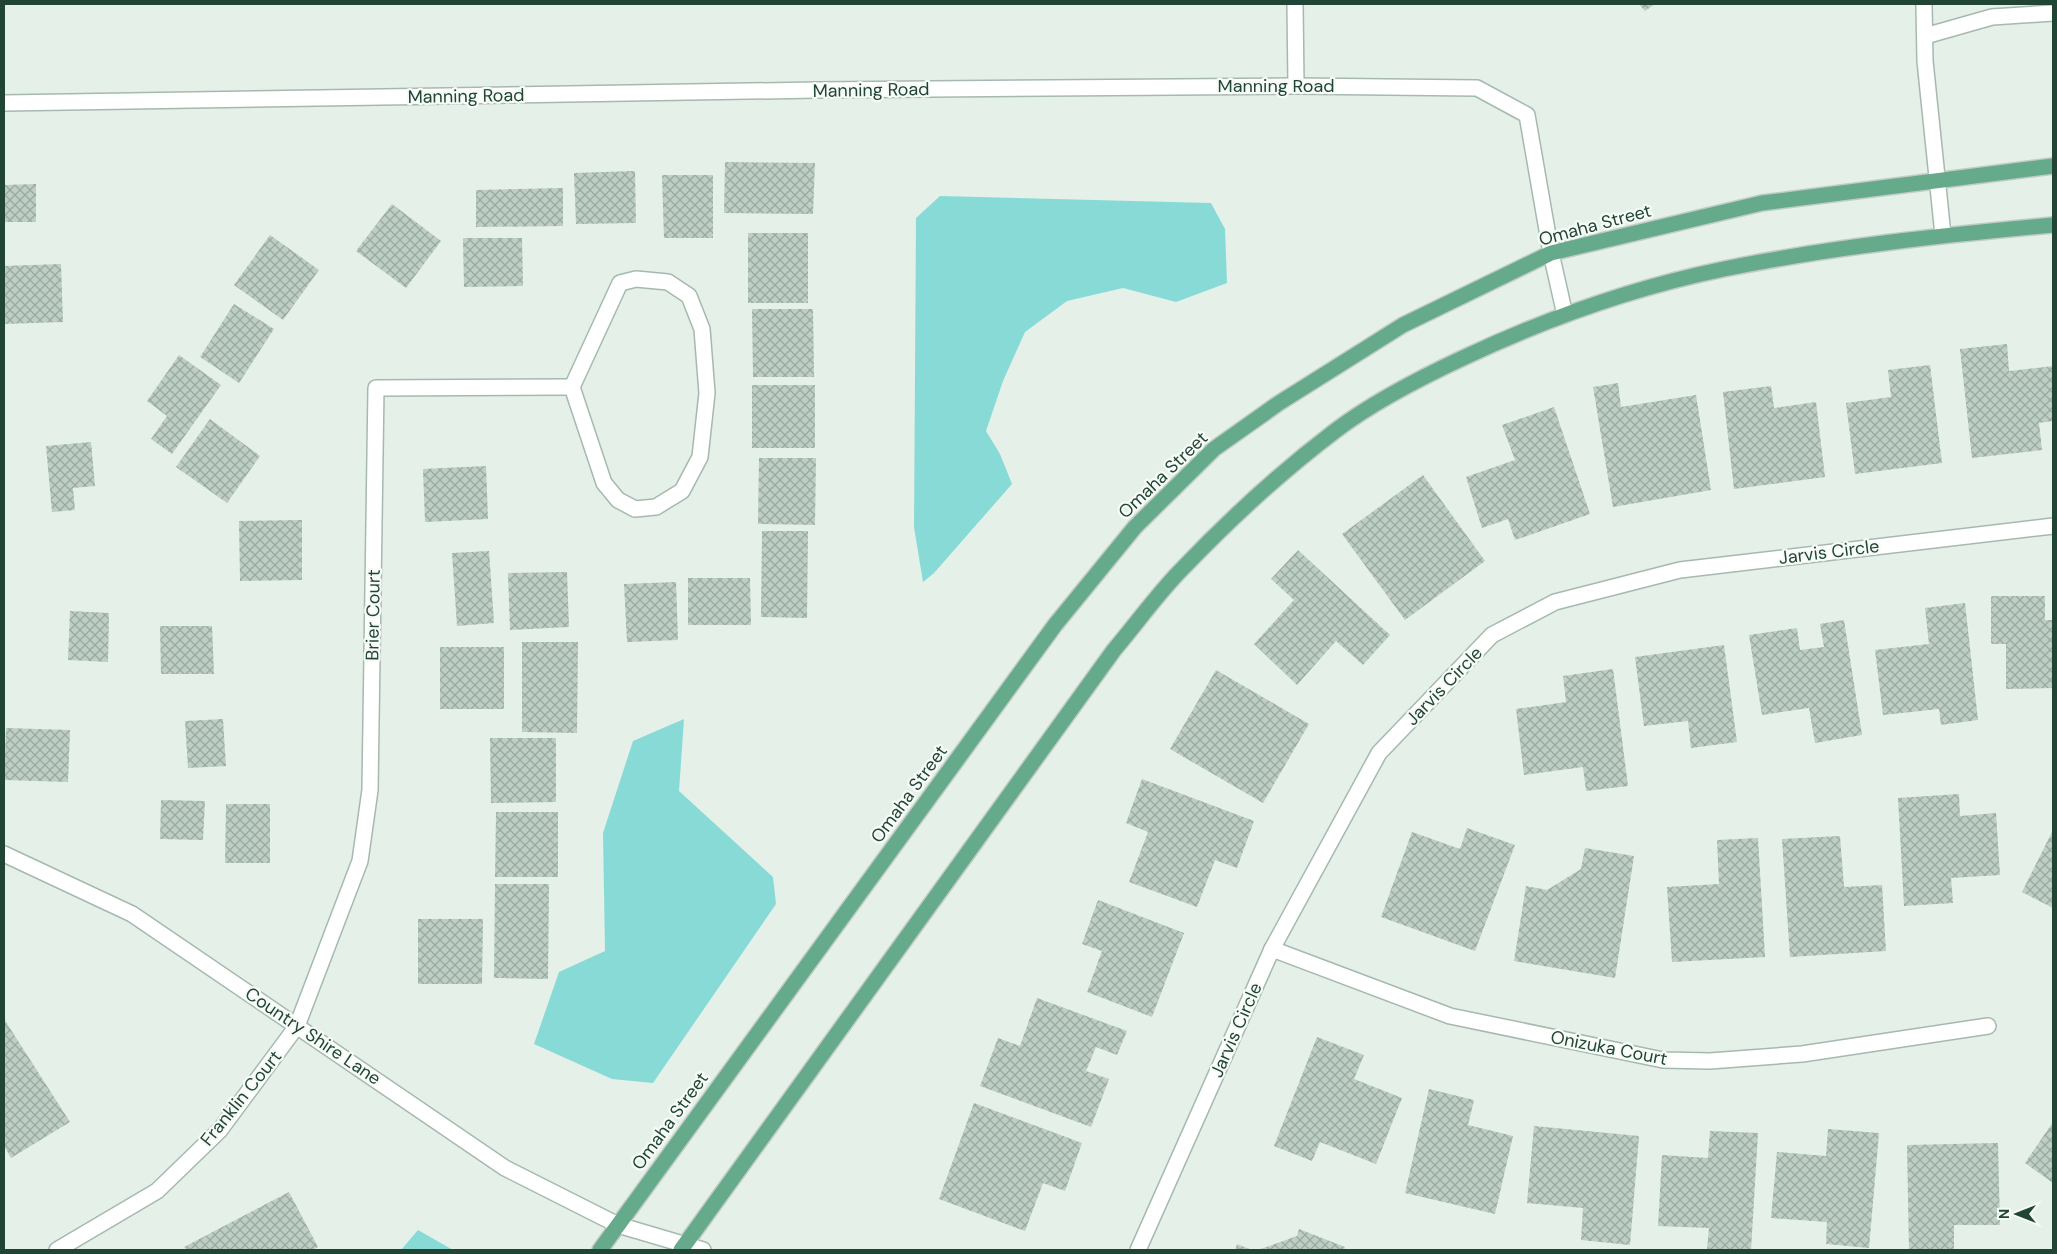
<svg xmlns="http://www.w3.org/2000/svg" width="2057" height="1254" font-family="'DM Sans',sans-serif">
<defs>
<pattern id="building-cross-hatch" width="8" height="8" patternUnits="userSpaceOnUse" patternTransform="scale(1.25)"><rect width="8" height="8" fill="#bdcec4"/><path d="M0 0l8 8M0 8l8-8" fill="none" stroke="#99a9a0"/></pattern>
</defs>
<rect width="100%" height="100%" fill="#e5f0e9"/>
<!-- water -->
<g fill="#88dad6">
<path d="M 940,196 L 1211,203 L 1225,229 L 1227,283 L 1176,302 L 1123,288 L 1067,301 L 1025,332 L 1003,381 L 986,431 L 1000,454 L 1012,484 L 934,573 L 923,582 L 914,527 L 916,218 Z"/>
<path d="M 684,719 L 679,791 L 773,877 L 776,904 L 653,1083 L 612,1079 L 534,1044 L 559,972 L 605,951 L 603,833 L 633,741 Z"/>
<path d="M 418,1230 L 453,1250 L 401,1250 Z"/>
</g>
<!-- building -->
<g fill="url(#building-cross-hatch)">
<path d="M 1639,4 L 1655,4 L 1645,11 Z"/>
<path d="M 725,162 L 815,163 L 813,214 L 724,213 Z"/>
<path d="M 635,171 L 636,223 L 576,224 L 574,173 Z"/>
<path d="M 662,175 L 713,175 L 713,238 L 664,238 Z"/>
<path d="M 36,184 L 36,222 L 4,222 L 4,185 Z"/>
<path d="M 563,188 L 563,226 L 476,227 L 476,190 Z"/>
<path d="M 392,204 L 441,241 L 406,288 L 356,251 Z"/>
<rect x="748" y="233" width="60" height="70"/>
<path d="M 270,235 L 319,270 L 283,320 L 234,285 Z"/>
<path d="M 463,238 L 522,238 L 523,286 L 464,287 Z"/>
<path d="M 61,264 L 63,322 L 4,324 L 4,266 Z"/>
<path d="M 234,304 L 274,329 L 239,383 L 200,357 Z"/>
<path d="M 752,309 L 813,309 L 814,377 L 753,377 Z"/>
<path d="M 2007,344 L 2009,371 L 2053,366 L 2053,421 L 2039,423 L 2042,450 L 1972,458 L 1960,349 Z"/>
<path d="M 179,355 L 221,385 L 172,454 L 151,439 L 167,416 L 147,401 Z"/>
<path d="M 1930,365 L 1942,463 L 1855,474 L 1846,403 L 1891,397 L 1888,370 Z"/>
<path d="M 1618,383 L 1621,407 L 1696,395 L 1711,490 L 1613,507 L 1593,387 Z"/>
<rect x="752" y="385" width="63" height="63"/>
<path d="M 1771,386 L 1774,408 L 1816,402 L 1825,477 L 1734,489 L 1723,392 Z"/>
<path d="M 1554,407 L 1590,514 L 1515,540 L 1508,519 L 1482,528 L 1466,477 L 1515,460 L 1502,425 Z"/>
<path d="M 210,419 L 260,456 L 227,503 L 176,467 Z"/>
<path d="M 91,442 L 95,486 L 73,488 L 75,510 L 52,512 L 46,446 Z"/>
<path d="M 759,458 L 816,458 L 815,525 L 758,524 Z"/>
<path d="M 486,466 L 488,519 L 425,522 L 423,469 Z"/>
<path d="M 1423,475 L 1485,561 L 1405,620 L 1342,534 Z"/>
<path d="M 302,520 L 302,580 L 240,581 L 239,521 Z"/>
<path d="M 762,531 L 808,531 L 807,618 L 761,617 Z"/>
<path d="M 1298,550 L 1390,635 L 1363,665 L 1336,641 L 1297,685 L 1254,644 L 1294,600 L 1271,579 Z"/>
<path d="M 489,551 L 494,623 L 457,626 L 452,553 Z"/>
<path d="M 567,572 L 569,627 L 510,630 L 508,573 Z"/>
<path d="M 688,578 L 750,578 L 751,625 L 688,625 Z"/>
<path d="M 676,582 L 678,640 L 627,642 L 624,584 Z"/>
<path d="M 1991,596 L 2045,596 L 2045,620 L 2053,620 L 2053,688 L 2006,689 L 2006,644 L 1991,644 Z"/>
<path d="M 1965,603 L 1978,720 L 1941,725 L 1939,709 L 1883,715 L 1875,650 L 1929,644 L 1925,608 Z"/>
<path d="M 70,611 L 109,613 L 108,662 L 68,660 Z"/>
<path d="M 1844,620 L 1862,735 L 1815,743 L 1809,708 L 1762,715 L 1749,635 L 1797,628 L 1800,650 L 1824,647 L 1820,624 Z"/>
<path d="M 160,626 L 212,626 L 214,674 L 161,674 Z"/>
<path d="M 522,642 L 578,642 L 577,733 L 522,732 Z"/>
<path d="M 1724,645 L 1737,742 L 1691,748 L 1688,721 L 1644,726 L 1635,657 Z"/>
<rect x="440" y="647" width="64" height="62"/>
<path d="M 1613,669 L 1628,786 L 1586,791 L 1583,767 L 1524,775 L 1516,709 L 1566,702 L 1563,676 Z"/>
<path d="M 1216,670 L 1309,724 L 1263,803 L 1170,749 Z"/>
<path d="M 223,719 L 226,766 L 188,768 L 185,721 Z"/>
<path d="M 6,728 L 70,730 L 68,782 L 4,780 Z"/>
<path d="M 490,738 L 556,738 L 556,802 L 491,803 Z"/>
<path d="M 1142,779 L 1254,821 L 1237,868 L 1215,860 L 1197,907 L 1129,882 L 1148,832 L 1126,823 Z"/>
<path d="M 1959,794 L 1960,816 L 1996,813 L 2000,875 L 1951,878 L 1953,903 L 1904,906 L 1898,798 Z"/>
<path d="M 161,800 L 205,801 L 203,840 L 160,839 Z"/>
<path d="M 226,804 L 270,804 L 270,863 L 225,863 Z"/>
<path d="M 496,812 L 558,812 L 558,877 L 495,877 Z"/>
<path d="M 1467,828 L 1515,845 L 1475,951 L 1381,917 L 1412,832 L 1460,849 Z"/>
<path d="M 2053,830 L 2053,908 L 2022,892 Z"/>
<path d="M 1840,836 L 1844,887 L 1882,885 L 1886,951 L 1790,957 L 1782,839 Z"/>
<path d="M 1758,838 L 1765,957 L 1672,962 L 1667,887 L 1719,884 L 1717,840 Z"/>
<path d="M 1585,848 L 1634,856 L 1615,978 L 1514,961 L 1526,886 L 1547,890 L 1581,869 Z"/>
<path d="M 495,884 L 549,884 L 548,979 L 494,978 Z"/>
<path d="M 1098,900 L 1184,933 L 1152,1017 L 1087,992 L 1102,951 L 1082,944 Z"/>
<path d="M 418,919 L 483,919 L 482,984 L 418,984 Z"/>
<path d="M 1037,998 L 1127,1031 L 1117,1055 L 1096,1047 L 1086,1071 L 1109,1079 L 1091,1127 L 980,1086 L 998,1038 L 1020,1046 Z"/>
<path d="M 4,1019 L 70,1122 L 11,1158 L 4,1146 Z"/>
<path d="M 1317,1037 L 1364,1055 L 1354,1079 L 1402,1098 L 1376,1164 L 1320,1142 L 1312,1161 L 1274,1146 Z"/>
<path d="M 1429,1089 L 1474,1100 L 1468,1125 L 1513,1136 L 1495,1214 L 1405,1193 Z"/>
<path d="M 974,1103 L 1082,1143 L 1065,1191 L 1043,1183 L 1025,1231 L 939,1199 Z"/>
<path d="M 2053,1122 L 2053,1183 L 2025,1163 Z"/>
<path d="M 1534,1126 L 1639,1136 L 1630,1245 L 1581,1240 L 1583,1208 L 1527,1203 Z"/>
<path d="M 1828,1129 L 1879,1133 L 1869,1248 L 1826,1244 L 1827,1222 L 1771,1218 L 1777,1152 L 1826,1156 Z"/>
<path d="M 1710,1131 L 1758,1133 L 1751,1250 L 1707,1250 L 1709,1228 L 1658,1226 L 1662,1155 L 1708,1158 Z"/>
<path d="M 1998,1143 L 2000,1225 L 1954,1225 L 1954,1250 L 1909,1250 L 1907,1145 Z"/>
<path d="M 289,1192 L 318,1247 L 312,1250 L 186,1250 L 184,1247 Z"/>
<path d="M 1299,1229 L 1345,1247 L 1344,1250 L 1258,1250 L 1297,1236 Z"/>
<path d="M 1237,1244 L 1252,1250 L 1235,1250 Z"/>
</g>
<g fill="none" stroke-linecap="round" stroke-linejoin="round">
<!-- minor casing -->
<g stroke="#a6b9af" stroke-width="18">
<g id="minor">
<path d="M 1295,4 L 1296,86"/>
<path d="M 1924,4 L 1925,61 L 1943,235"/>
<path d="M 1925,36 L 1992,17 L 2053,13"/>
<path d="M 4,103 L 817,90 L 1296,86 L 1477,88 L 1527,115 L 1551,253 L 1565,315"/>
<path d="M 636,279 L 668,282 L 689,296 L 702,329 L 707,393 L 700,457 L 682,491 L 656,507 L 635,509 L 618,500 L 604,483 L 572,387 L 620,283 Z"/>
<path d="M 4,854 L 132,914 L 505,1168 L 618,1225 L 703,1250"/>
<path d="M 1272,949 L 1450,1016 L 1663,1060 L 1710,1061 L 1802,1054 L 1988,1026"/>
<path d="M 57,1250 L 157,1191 L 220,1130 L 297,1026 L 360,861 L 370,790 L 376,388 L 572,387"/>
<path d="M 1138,1250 L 1272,949 L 1379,753 L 1492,635 L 1555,602 L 1680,570 L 2053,526"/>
</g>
</g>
<!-- major casing -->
<g stroke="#c1cbc6" stroke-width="18">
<g id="major">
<path d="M 600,1250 L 1055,625 L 1135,527 L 1214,449 L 1279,403 L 1403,325 L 1551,253 L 1762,203 L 2053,166"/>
<path d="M 681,1250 L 1114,650 C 1137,623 1158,593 1183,568 C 1230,519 1281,472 1335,431 C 1373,402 1422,377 1465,357 C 1546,319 1636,287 1724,269 C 1832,247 1943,235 2053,225"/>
</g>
</g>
<!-- minor -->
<use href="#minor" stroke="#fff" stroke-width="15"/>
<!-- major -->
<use href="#major" stroke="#65aa8a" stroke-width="15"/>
</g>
<g text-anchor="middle" stroke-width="4.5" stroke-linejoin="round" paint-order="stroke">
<!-- street labels -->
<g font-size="18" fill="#214534" stroke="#f7fbf8">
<text x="1276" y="92">Manning Road</text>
<text transform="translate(871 90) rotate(-1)" y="6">Manning Road</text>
<text transform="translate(466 96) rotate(-1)" y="6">Manning Road</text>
<text transform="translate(1595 225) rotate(-15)" y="6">Omaha Street</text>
<text transform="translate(1163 475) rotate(-44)" y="6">Omaha Street</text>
<text transform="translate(1829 552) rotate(-7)" y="6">Jarvis Circle</text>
<text transform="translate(373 615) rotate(-89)" y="6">Brier Court</text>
<text transform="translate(1444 686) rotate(-46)" y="6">Jarvis Circle</text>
<text transform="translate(909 794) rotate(-54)" y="6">Omaha Street</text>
<text transform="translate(1236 1030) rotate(-66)" y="6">Jarvis Circle</text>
<text transform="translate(313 1036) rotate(34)" y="6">Country Shire Lane</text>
<text transform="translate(1609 1048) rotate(11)" y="6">Onizuka Court</text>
<text transform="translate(241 1098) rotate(-51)" y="6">Franklin Court</text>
<text transform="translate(670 1121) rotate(-54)" y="6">Omaha Street</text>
</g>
</g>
<!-- border -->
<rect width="2057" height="1254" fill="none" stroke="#214534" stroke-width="10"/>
<!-- north arrow -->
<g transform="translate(2017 1214) rotate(270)" stroke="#f7fbf8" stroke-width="4" paint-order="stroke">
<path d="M0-4L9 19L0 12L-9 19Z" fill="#214534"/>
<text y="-8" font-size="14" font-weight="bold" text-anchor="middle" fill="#214534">N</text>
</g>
</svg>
